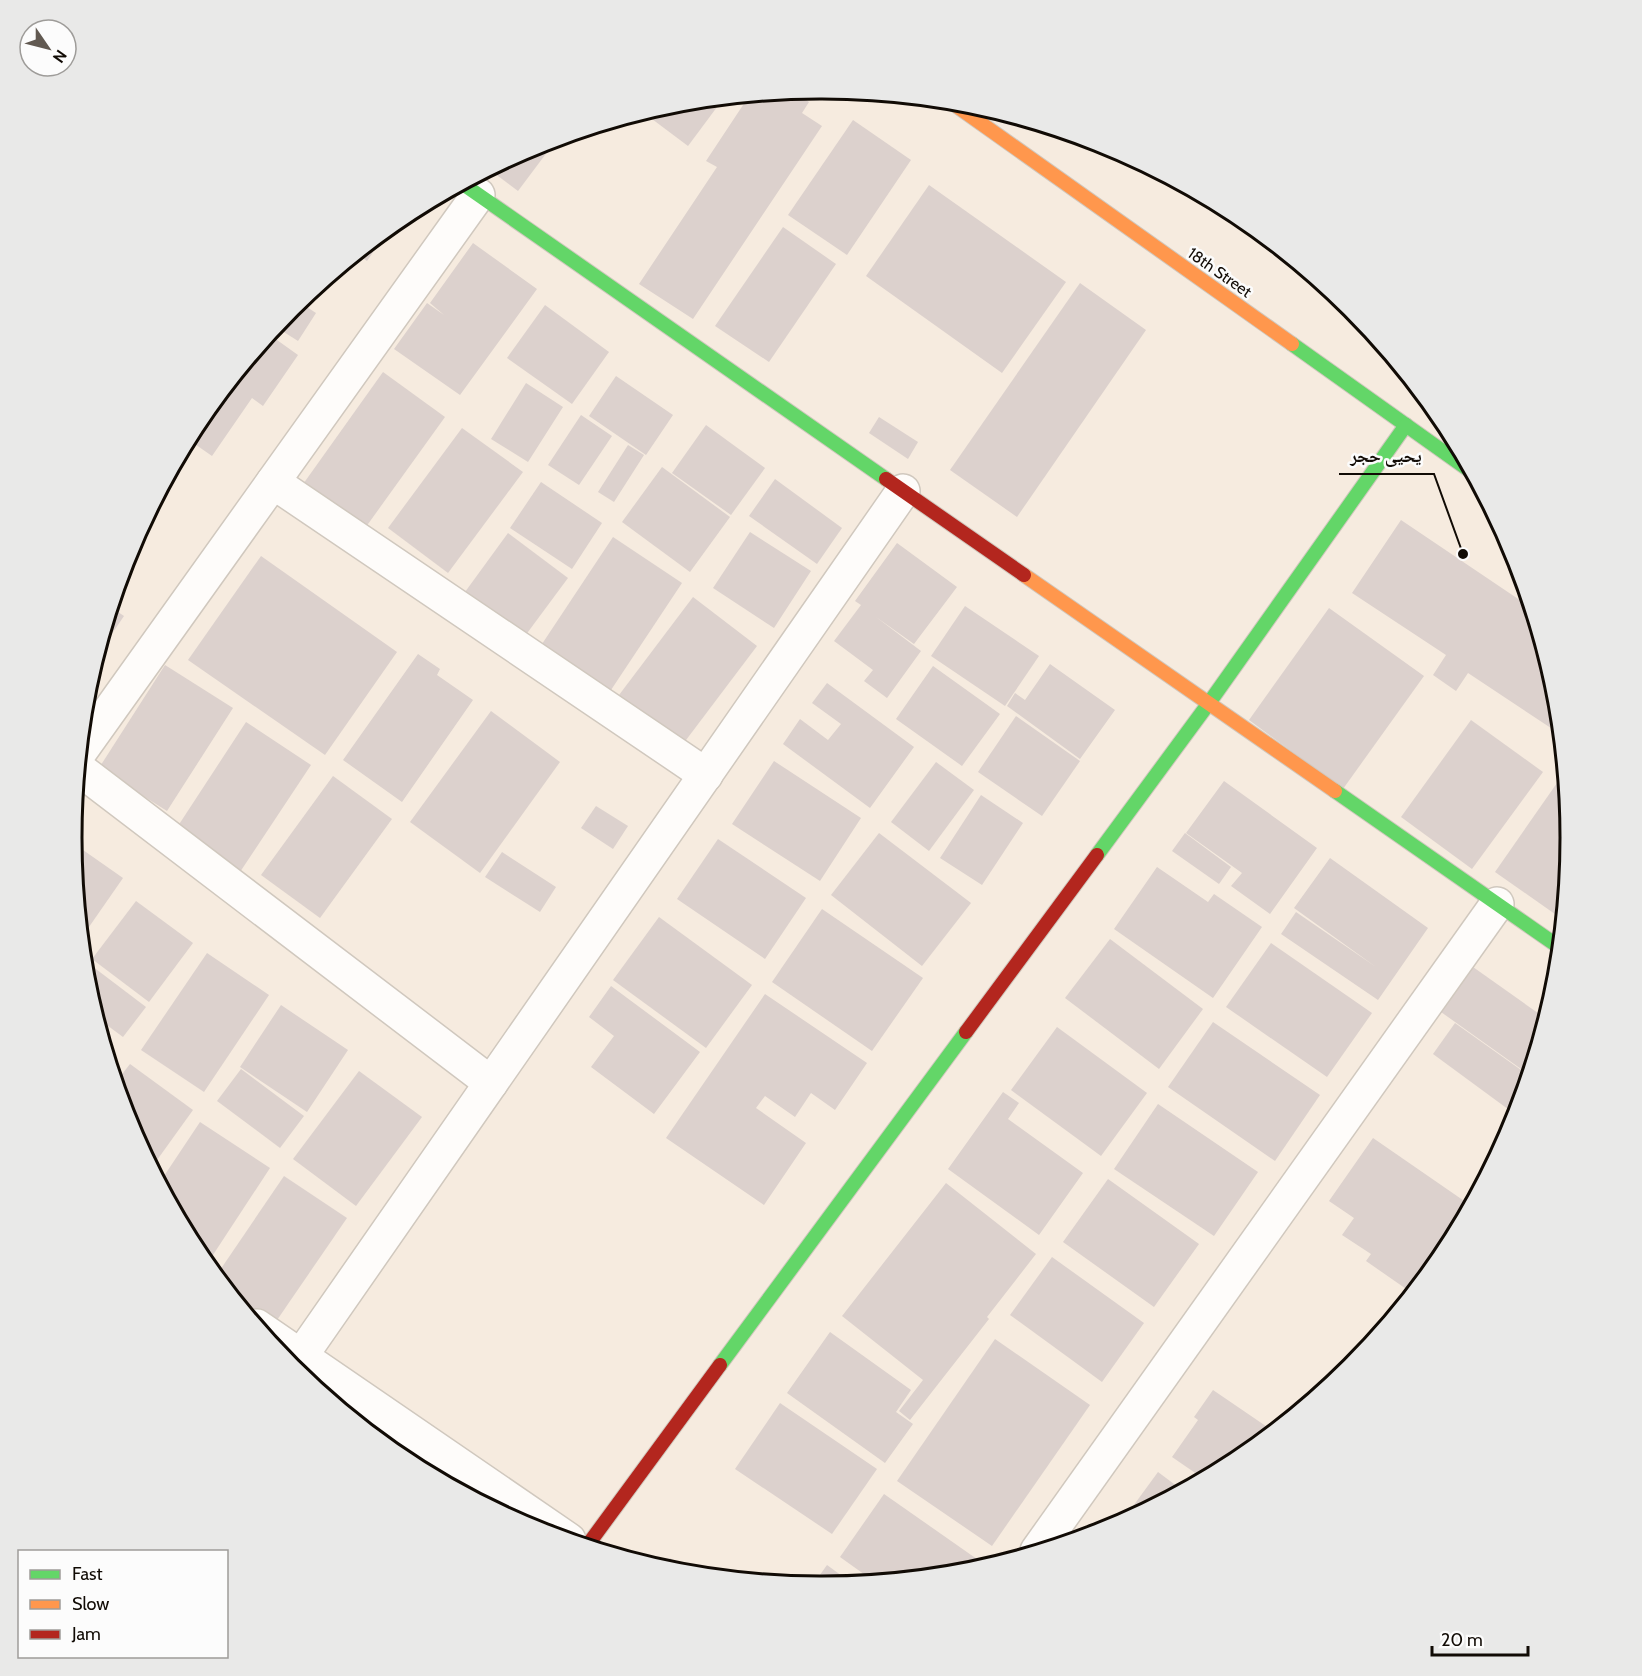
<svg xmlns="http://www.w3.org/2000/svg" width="1642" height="1676" font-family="Cabin,'Noto Naskh Arabic',sans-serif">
<rect width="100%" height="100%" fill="#f6ebdf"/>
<!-- building -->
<g fill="#dcd1cd">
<path d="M 794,92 L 809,102 L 802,113 L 822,126 L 693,319 L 639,284 L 717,167 L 706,161 L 749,96 Z"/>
<path d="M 723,99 L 688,146 L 644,113 L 675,103 Z"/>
<path d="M 853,120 L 911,160 L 847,255 L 788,215 Z"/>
<path d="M 557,139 L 518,191 L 490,170 L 535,146 Z"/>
<path d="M 929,185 L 1066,282 L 1002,373 L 866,276 Z"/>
<path d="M 391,226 L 367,261 L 358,254 Z"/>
<path d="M 783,227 L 836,264 L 769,362 L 715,326 Z"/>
<path d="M 473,243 L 537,289 L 460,395 L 394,349 L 427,303 L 444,315 L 430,303 Z"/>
<path d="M 1080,283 L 1146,330 L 1017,517 L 950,470 Z"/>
<path d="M 299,302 L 316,313 L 298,341 L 276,327 L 292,308 Z"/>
<path d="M 545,305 L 609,352 L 572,404 L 507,358 Z"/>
<path d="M 270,335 L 298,355 L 263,406 L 252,398 L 212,456 L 189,440 L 198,422 Z"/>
<path d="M 383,372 L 445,417 L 363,531 L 301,487 Z"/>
<path d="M 616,376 L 673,415 L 646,455 L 589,416 Z"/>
<path d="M 526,383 L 563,407 L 528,462 L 491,439 Z"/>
<path d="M 581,415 L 612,436 L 579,485 L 548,465 Z"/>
<path d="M 879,417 L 918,442 L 908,459 L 869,433 Z"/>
<path d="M 706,425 L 765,468 L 731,515 L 672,473 Z"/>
<path d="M 462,428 L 523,472 L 448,573 L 388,528 Z"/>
<path d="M 628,445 L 644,455 L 614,502 L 598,492 Z"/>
<path d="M 662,467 L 730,517 L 690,572 L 622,522 Z"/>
<path d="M 775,479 L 842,528 L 817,564 L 749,516 Z"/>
<path d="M 541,482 L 602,523 L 572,569 L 510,528 Z"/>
<path d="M 1401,520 L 1530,607 L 1556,692 L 1560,734 L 1468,673 L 1456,691 L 1433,675 L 1446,655 L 1352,593 Z"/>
<path d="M 750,532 L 811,571 L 774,628 L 713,588 Z"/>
<path d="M 508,533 L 568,578 L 525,636 L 465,592 Z"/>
<path d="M 613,537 L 682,583 L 611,690 L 542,644 Z"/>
<path d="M 897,543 L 957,587 L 914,644 L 876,617 L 921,651 L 887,698 L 864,681 L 873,670 L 834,641 L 861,605 L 855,601 Z"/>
<path d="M 261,556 L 397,652 L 325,755 L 188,660 Z"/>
<path d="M 693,597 L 757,646 L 677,752 L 613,703 Z"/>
<path d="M 965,606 L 1039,656 L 1005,706 L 931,656 Z"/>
<path d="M 112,608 L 124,616 L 105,644 L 102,642 Z"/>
<path d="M 1329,608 L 1424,676 L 1343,789 L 1249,720 Z"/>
<path d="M 418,654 L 440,669 L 437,675 L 473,700 L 402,802 L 343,760 Z"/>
<path d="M 1050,664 L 1115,710 L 1080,759 L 1007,706 L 1015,693 L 1025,700 Z"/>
<path d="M 165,665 L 233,708 L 167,811 L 99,768 Z"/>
<path d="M 933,666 L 1000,714 L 962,766 L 896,719 Z"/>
<path d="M 827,683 L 914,747 L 870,808 L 783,744 L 800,719 L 828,740 L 841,724 L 812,703 Z"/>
<path d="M 491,711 L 560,762 L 480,873 L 410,822 Z"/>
<path d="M 1016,716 L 1080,761 L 1042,816 L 978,772 Z"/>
<path d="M 1471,720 L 1543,772 L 1472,869 L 1401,817 Z"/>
<path d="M 246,722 L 311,765 L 240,872 L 176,829 Z"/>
<path d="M 774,761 L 861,818 L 820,881 L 732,824 Z"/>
<path d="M 936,762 L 974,790 L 929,851 L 891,822 Z"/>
<path d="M 333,776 L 392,819 L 320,918 L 261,875 Z"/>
<path d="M 1224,781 L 1317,848 L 1270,914 L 1231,886 L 1242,873 L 1186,833 Z"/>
<path d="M 1557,783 L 1565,788 L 1570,838 L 1562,919 L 1495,872 Z"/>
<path d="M 981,795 L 1023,823 L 982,885 L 940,858 Z"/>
<path d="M 596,806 L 628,826 L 613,849 L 581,828 Z"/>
<path d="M 879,833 L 971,903 L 922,966 L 831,895 Z"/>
<path d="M 1185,833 L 1231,867 L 1219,884 L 1172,851 Z"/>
<path d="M 718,839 L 806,898 L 765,959 L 677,899 Z"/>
<path d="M 73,843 L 123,878 L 82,937 Z"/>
<path d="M 502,852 L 556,887 L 540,912 L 485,877 Z"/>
<path d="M 1330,858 L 1428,928 L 1378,1000 L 1281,934 L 1296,912 L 1376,967 L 1294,908 Z"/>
<path d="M 1157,867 L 1208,902 L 1214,894 L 1262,927 L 1213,998 L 1114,929 Z"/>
<path d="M 136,901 L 193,943 L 149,1002 L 92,959 Z"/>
<path d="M 822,909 L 923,978 L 872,1051 L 772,982 Z"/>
<path d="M 659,917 L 752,985 L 706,1048 L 613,980 Z"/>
<path d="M 1110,939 L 1203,1009 L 1159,1069 L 1065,998 Z"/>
<path d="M 1271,943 L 1372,1013 L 1327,1077 L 1226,1007 Z"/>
<path d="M 207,953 L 269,995 L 204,1092 L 141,1050 Z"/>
<path d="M 84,960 L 146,1007 L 123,1037 L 96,1017 L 86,984 Z"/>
<path d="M 1473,967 L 1545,1018 L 1528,1074 L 1441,1012 Z"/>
<path d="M 611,986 L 700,1052 L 654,1114 L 591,1067 L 614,1036 L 589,1017 Z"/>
<path d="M 765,994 L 867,1063 L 835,1110 L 811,1093 L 795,1117 L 765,1096 L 756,1108 L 806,1143 L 764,1205 L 666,1138 Z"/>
<path d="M 281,1005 L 348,1050 L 307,1112 L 240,1067 Z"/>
<path d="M 1213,1022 L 1320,1095 L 1275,1161 L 1168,1087 Z"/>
<path d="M 1455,1023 L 1528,1075 L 1516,1115 L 1433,1054 Z"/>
<path d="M 1057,1027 L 1147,1093 L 1101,1156 L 1011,1090 Z"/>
<path d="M 130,1064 L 193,1110 L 152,1167 L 129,1124 L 116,1082 Z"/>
<path d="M 241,1069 L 304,1116 L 280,1148 L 217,1101 Z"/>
<path d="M 359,1071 L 422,1117 L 356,1206 L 293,1159 Z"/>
<path d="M 1003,1092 L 1019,1103 L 1008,1119 L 1083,1173 L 1039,1235 L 948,1169 Z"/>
<path d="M 1158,1104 L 1258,1172 L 1214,1236 L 1114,1169 Z"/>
<path d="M 200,1122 L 270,1168 L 209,1261 L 198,1253 L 160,1182 Z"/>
<path d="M 1373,1138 L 1470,1205 L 1444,1254 L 1412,1293 L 1366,1261 L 1371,1254 L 1342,1235 L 1354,1218 L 1329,1201 Z"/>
<path d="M 284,1176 L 347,1218 L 275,1323 L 230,1292 L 216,1276 Z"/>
<path d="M 1108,1179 L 1199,1244 L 1154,1307 L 1063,1242 Z"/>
<path d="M 946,1183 L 1036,1254 L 987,1317 L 989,1319 L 910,1420 L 899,1411 L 923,1380 L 842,1316 Z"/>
<path d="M 1052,1257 L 1144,1323 L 1102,1382 L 1010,1315 Z"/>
<path d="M 830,1332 L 911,1390 L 896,1412 L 913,1424 L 885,1463 L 787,1393 Z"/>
<path d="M 995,1339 L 1090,1405 L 992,1546 L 897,1481 Z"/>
<path d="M 1213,1390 L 1273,1431 L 1237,1461 L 1204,1479 L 1172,1457 L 1198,1420 L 1194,1417 Z"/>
<path d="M 780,1403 L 877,1469 L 832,1534 L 735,1469 Z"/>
<path d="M 1158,1472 L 1182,1490 L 1120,1524 Z"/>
<path d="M 884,1494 L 984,1564 L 981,1568 L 967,1573 L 875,1582 L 840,1557 Z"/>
<path d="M 670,1558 L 692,1574 L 675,1573 L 662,1569 Z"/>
<path d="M 827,1565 L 853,1584 L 821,1587 L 812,1586 Z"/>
</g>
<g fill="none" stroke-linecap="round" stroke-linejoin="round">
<!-- street casing -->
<g stroke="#d0c8be" stroke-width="36">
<g id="street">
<path d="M 273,482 L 706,775"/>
<path d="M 80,752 L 478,195"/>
<path d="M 79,769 L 491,1083"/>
<path d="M 257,1326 L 569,1540"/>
<path d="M 301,1356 L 903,491"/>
<path d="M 1037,1551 L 1497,904"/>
</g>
</g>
<!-- fast casing -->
<g stroke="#d0c8be" stroke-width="16">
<g id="fast">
<path d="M 463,184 L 886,479"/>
<path d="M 1292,344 L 1469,470"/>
<path d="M 1335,791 L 1559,947"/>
<path d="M 1097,855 L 1209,703 L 1406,425"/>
<path d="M 720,1365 L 966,1032"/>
</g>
</g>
<!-- slow casing -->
<g stroke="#d0c8be" stroke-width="16">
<g id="slow">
<path d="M 951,102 L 1292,344"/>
<path d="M 1024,575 L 1335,791"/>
</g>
</g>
<!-- jam casing -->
<g stroke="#d0c8be" stroke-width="16">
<g id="jam">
<path d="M 886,479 L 1024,575"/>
<path d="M 966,1032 L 1097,855"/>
<path d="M 587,1546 L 720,1365"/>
</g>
</g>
<!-- street -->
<use href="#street" stroke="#fefcfa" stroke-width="33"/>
<!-- fast -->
<use href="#fast" stroke="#63d668" stroke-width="14"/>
<!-- slow -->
<use href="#slow" stroke="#ff974d" stroke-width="14"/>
<!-- jam -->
<use href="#jam" stroke="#b3261e" stroke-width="14"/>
</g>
<g text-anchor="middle" stroke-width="5" stroke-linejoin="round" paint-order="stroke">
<!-- street labels -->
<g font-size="16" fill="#110b05" stroke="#fcfcfc">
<text transform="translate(1220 272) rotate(35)" y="6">18th Street</text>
</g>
</g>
<!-- crop -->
<path d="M0 0H1642V1676H0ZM820 99H822A738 738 0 0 1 1560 837V838A738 738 0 0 1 822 1576H820A738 738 0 0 1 82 838V837A738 738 0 0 1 820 99Z" fill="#e9e9e8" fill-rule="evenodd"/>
<path fill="none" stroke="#110b05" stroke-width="3" d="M820 99H822A738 738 0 0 1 1560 837V838A738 738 0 0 1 822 1576H820A738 738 0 0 1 82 838V837A738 738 0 0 1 820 99Z"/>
<!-- callouts -->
<path fill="none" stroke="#110b05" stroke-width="2" d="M1463 554L1434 474H1339"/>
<circle fill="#110b05" stroke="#fcfcfc" stroke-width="2" cx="1463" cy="554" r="6"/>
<g font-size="18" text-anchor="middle" font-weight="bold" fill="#110b05" stroke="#fcfcfc" stroke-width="5" stroke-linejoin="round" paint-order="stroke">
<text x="1386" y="462">يحيى حجر</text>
</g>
<!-- legend -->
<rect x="18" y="1550" width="210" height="108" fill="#fcfcfc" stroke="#9e9c99" stroke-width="1.5"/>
<rect x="30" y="1570" width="30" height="9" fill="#63d668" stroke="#9e9c99" stroke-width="1.5"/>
<text x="72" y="1580" font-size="18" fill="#110b05">Fast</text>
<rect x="30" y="1600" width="30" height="9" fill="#ff974d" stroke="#9e9c99" stroke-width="1.5"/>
<text x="72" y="1610" font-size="18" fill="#110b05">Slow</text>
<rect x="30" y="1630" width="30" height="9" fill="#b3261e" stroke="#9e9c99" stroke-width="1.5"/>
<text x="72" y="1640" font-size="18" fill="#110b05">Jam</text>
<!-- north arrow -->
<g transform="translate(48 48) rotate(125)"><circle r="28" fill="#fcfcfc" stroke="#9e9c99" stroke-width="1.5"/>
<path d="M0-4.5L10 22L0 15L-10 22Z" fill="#615951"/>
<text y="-9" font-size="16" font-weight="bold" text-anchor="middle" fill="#110b05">N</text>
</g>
<!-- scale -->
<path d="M1432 1646v9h96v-9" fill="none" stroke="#110b05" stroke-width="3"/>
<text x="1441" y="1646" font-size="18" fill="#110b05" stroke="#fcfcfc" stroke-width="4.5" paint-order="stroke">20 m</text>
</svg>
